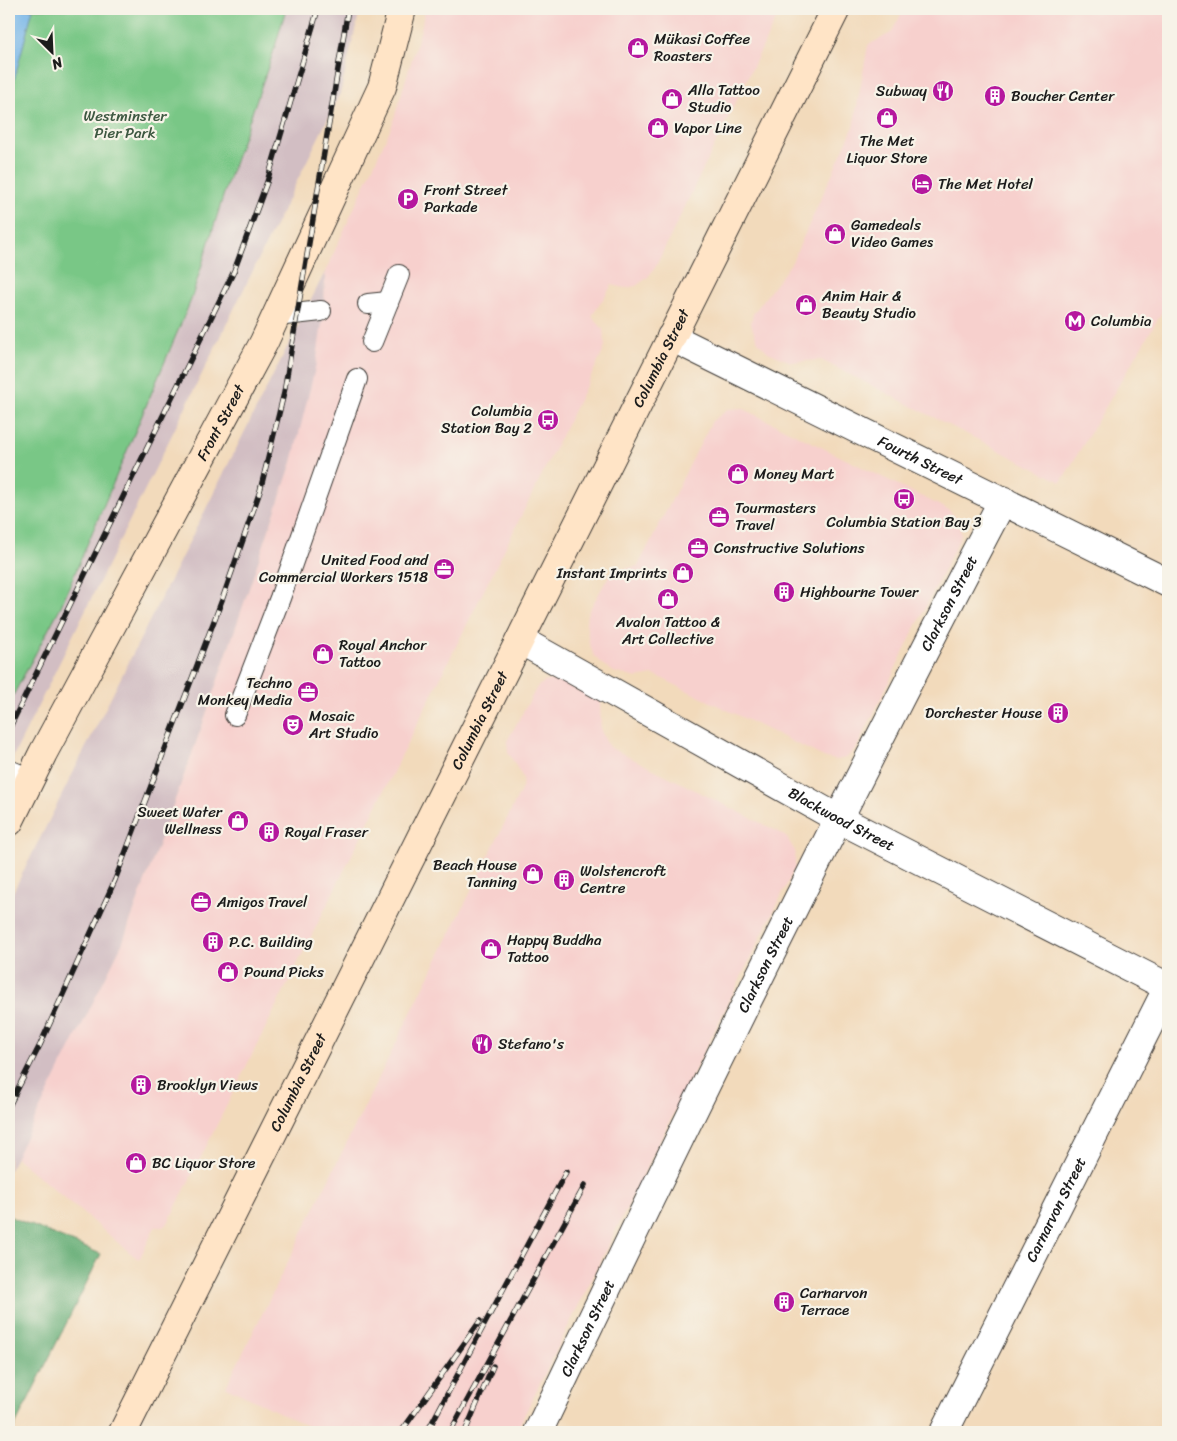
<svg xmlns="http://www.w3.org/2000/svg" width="1177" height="1441" font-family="Sriracha,sans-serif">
<rect width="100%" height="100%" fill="#f7f3e8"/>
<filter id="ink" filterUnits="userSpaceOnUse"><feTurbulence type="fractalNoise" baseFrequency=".02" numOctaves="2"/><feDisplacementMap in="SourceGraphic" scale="10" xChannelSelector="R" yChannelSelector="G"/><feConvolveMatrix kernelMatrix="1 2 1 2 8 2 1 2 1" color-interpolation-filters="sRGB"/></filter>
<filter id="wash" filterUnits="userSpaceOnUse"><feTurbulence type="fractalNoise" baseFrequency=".0096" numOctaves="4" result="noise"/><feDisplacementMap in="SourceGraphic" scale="20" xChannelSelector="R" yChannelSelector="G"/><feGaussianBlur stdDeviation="1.12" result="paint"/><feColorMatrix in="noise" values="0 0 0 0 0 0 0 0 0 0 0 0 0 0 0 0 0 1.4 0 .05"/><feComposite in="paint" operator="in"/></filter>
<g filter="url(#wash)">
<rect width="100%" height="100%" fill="#f2dabb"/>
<!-- built -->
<g fill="#f7d0cd">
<path d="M 425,9 L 781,9 L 655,268 L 647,278 L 636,286 L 625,288 L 612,285 L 592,316 L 603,329 L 605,346 L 602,354 L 168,1223 L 163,1227 L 155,1227 L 139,1260 L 15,1157 L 122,944 L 202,726 L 292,462 L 324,310 L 325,272 L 392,125 L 421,29 Z"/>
<path d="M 904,9 L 1168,9 L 1168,302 L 1061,482 L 821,360 L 791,362 L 768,352 L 758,342 L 753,330 L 751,323 L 753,314 L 792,262 L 853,128 L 868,45 L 891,33 Z"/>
<path d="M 742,408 L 949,510 L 960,522 L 961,535 L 857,747 L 846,758 L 837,760 L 826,758 L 659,677 L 652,675 L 637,678 L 614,672 L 602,664 L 594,656 L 589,643 L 586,623 L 587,614 L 610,574 L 614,571 L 638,566 L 712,421 L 729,409 Z"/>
<path d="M 562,677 L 596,694 L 600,701 L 601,731 L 609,747 L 781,833 L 787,838 L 795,851 L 795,868 L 516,1432 L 320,1432 L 226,1387 L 522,788 L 523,778 L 508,752 L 507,741 L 537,687 L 544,682 Z"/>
</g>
<!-- industrial -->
<g fill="#d2bec3">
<path d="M 286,9 L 360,9 L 340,94 L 9,765 L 9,703 L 61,606 L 191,300 L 226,187 L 274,50 Z"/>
<path d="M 325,272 L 324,310 L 316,364 L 292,462 L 202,726 L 122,944 L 9,1171 L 9,900 Z"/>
</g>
<!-- green -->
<path fill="#79c786" stroke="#4a7251" d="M 9,9 L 286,9 L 274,50 L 226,187 L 191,300 L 61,606 L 9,703 Z"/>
<!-- forest -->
<path fill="#62ac73" stroke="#3f6448" d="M 9,1216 L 101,1254 L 12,1432 L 9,1432 Z"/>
<!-- water -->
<path fill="#75b5e9" stroke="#486882" d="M 9,9 L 33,9 L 9,99 Z"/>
</g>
<g filter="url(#ink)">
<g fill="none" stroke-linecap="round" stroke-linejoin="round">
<!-- lane casing -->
<g stroke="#3c3834" stroke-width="22">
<g id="lane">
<path d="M 368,304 L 388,302"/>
<path d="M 276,316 L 321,311"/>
<path d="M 372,342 L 399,275"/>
<path d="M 235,715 L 280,598 L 357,379"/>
<path d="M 9,770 L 30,779"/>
</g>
</g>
<!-- street casing -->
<g stroke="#3c3834" stroke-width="30">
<g id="street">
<path id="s1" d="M 671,337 L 1168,583"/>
<path id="s2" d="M 520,640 L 839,819 L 1168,987"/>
<path id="s3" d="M 538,1432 C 687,1119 841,808 1003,500"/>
<path id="s4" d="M 944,1432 L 1168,987"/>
</g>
</g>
<!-- secondary casing -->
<g stroke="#3c3834" stroke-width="30">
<g id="secondary">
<path id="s5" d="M 9,822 L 43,753 L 264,342 L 382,87 L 402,9"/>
<path id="s6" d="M 123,1432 L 836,9"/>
</g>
</g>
<!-- lane -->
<use href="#lane" stroke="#fff" stroke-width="20"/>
<!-- street -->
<use href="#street" stroke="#fff" stroke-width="28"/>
<!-- secondary -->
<use href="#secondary" stroke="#ffe4c6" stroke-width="28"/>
<!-- rail casing -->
<g stroke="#1c1c1c" stroke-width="5.5">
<g id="rail">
<path d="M 9,729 L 234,271 L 267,182 L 318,9"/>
<path d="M 9,1106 L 40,1045 L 115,880 L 222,600 L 260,491 L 284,393 L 348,9"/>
<path d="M 401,1432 L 480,1321"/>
<path d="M 427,1432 L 566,1172"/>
<path d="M 450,1432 L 585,1185"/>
<path d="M 465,1432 L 493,1366"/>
</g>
</g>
<!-- rail -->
<use href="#rail" stroke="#f7f3e8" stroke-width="4" stroke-dasharray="11" stroke-linecap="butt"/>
</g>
</g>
<!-- icons -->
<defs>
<g id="shop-disc" transform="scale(1.125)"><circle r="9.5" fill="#b5179e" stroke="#f7f3e8"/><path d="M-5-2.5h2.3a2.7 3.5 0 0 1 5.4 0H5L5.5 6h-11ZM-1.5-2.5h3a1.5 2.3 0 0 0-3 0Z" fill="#fff"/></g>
<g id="restaurant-disc" transform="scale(1.125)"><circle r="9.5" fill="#b5179e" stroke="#f7f3e8"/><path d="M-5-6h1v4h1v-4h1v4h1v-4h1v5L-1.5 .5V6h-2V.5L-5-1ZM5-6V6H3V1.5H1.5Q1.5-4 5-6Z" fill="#fff"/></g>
<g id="building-disc" transform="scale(1.125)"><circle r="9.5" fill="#b5179e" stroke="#f7f3e8"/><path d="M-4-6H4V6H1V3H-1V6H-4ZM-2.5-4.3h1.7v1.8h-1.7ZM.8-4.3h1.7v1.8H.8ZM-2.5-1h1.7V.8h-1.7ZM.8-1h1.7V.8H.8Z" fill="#fff"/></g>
<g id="hotel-disc" transform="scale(1.125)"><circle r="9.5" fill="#b5179e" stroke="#f7f3e8"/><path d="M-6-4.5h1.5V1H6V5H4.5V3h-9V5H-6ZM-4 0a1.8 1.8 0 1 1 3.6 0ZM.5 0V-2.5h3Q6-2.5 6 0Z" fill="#fff"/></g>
<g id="parking-disc" transform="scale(1.125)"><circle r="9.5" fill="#b5179e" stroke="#f7f3e8"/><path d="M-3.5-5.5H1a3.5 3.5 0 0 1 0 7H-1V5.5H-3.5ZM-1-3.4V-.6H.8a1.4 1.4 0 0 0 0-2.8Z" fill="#fff"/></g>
<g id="metro-disc" transform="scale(1.125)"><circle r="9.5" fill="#b5179e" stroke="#f7f3e8"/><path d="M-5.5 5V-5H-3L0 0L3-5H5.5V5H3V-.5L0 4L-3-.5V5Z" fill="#fff"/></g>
<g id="bus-disc" transform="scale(1.125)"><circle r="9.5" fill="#b5179e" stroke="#f7f3e8"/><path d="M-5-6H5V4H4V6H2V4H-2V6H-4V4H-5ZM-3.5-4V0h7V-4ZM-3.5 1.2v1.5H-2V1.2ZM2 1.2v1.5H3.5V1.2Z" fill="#fff"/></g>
<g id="office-disc" transform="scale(1.125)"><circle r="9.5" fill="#b5179e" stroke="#f7f3e8"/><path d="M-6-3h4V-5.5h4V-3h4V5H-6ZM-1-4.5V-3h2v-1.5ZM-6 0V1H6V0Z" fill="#fff"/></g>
<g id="theatre-disc" transform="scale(1.125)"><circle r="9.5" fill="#b5179e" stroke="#f7f3e8"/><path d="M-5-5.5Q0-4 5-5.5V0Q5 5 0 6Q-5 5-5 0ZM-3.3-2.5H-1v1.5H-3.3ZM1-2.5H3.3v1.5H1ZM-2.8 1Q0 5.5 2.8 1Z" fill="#fff"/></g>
</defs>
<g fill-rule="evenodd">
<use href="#shop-disc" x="638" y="48"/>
<use href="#restaurant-disc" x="943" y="91"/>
<use href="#building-disc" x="995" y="96"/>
<use href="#shop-disc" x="672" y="99"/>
<use href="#shop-disc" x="887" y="118"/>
<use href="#shop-disc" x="658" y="128"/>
<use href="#hotel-disc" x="922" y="184"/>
<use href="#parking-disc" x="408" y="199"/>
<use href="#shop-disc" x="835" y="234"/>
<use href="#shop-disc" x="806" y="305"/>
<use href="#metro-disc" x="1075" y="321"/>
<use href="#bus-disc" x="548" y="420"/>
<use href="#shop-disc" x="738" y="474"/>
<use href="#bus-disc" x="904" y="499"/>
<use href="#office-disc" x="719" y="517"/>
<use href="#office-disc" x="698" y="548"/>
<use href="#office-disc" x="444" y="569"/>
<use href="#shop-disc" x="683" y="573"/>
<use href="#building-disc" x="784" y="592"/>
<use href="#shop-disc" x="668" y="599"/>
<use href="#shop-disc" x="323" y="654"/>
<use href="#office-disc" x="308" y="692"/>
<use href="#building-disc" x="1058" y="713"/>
<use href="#theatre-disc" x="293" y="725"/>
<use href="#shop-disc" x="238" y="821"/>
<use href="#building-disc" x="269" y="832"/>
<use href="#shop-disc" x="533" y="874"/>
<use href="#building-disc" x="564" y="880"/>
<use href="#office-disc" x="201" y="902"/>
<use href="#building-disc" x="213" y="942"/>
<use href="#shop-disc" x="491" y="949"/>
<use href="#shop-disc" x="228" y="972"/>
<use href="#restaurant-disc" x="482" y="1044"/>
<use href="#building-disc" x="141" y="1085"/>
<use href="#shop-disc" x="136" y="1163"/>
<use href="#building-disc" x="784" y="1302"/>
</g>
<g text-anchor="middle" stroke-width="4.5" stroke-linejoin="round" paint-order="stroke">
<!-- poi labels -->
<g font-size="15" fill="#1c1c1c" stroke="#f7f3e8" text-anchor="start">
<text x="654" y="44">Mükasi Coffee<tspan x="654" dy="17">Roasters</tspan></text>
<text x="688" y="95">Alla Tattoo<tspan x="688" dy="17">Studio</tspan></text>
<text x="927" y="96" text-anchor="end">Subway</text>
<text x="1011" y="101">Boucher Center</text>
<text x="674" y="133">Vapor Line</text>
<text x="887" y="146" text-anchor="middle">The Met<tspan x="887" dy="17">Liquor Store</tspan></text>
<text x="938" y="189">The Met Hotel</text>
<text x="424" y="195">Front Street<tspan x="424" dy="17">Parkade</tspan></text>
<text x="851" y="230">Gamedeals<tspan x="851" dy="17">Video Games</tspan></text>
<text x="822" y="301">Anim Hair &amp;<tspan x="822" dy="17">Beauty Studio</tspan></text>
<text x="1091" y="326">Columbia</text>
<text x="532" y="416" text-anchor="end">Columbia<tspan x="532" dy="17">Station Bay 2</tspan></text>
<text x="754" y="479">Money Mart</text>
<text x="735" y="513">Tourmasters<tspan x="735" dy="17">Travel</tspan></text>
<text x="904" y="527" text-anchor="middle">Columbia Station Bay 3</text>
<text x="714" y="553">Constructive Solutions</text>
<text x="428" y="565" text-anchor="end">United Food and<tspan x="428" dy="17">Commercial Workers 1518</tspan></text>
<text x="667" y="578" text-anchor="end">Instant Imprints</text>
<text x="800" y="597">Highbourne Tower</text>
<text x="668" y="627" text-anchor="middle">Avalon Tattoo &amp;<tspan x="668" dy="17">Art Collective</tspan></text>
<text x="339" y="650">Royal Anchor<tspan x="339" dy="17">Tattoo</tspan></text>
<text x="292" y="688" text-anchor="end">Techno<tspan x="292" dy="17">Monkey Media</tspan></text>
<text x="1042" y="718" text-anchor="end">Dorchester House</text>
<text x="309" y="721">Mosaic<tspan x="309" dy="17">Art Studio</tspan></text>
<text x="222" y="817" text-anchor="end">Sweet Water<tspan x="222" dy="17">Wellness</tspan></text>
<text x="285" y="837">Royal Fraser</text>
<text x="517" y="870" text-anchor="end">Beach House<tspan x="517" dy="17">Tanning</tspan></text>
<text x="580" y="876">Wolstencroft<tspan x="580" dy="17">Centre</tspan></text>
<text x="217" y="907">Amigos Travel</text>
<text x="507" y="945">Happy Buddha<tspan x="507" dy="17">Tattoo</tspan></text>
<text x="229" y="947">P.C. Building</text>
<text x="244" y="977">Pound Picks</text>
<text x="498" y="1049">Stefano's</text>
<text x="157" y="1090">Brooklyn Views</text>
<text x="152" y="1168">BC Liquor Store</text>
<text x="800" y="1298">Carnarvon<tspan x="800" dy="17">Terrace</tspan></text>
</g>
<!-- park labels -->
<g font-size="15" fill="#3d5841" stroke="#f7f3e8">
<text x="125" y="121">Westminster<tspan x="125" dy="17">Pier Park</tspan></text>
</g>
<!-- street labels -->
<g font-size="15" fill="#1c1c1c" stroke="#f7f3e8">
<text dy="5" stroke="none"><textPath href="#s6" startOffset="1201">Columbia Street</textPath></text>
<text dy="5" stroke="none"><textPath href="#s5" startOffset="452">Front Street</textPath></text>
<text dy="5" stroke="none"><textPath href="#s1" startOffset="278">Fourth Street</textPath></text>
<text dy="5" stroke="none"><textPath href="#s3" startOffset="925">Clarkson Street</textPath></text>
<text dy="5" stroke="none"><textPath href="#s6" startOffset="796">Columbia Street</textPath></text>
<text dy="5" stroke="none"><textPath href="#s2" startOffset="368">Blackwood Street</textPath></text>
<text dy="5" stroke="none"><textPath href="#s3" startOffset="520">Clarkson Street</textPath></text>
<text dy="5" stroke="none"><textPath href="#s6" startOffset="391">Columbia Street</textPath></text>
<text dy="5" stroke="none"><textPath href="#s4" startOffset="249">Carnarvon Street</textPath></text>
<text dy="5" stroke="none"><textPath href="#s3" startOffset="115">Clarkson Street</textPath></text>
</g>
</g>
<!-- margin -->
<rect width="1177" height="1441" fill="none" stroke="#f7f3e8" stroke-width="30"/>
<!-- north arrow -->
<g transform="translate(52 52) rotate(156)" stroke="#f7f3e8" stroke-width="4" paint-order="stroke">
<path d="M0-4L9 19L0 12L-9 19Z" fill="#1c1c1c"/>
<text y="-8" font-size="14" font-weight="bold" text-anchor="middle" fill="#1c1c1c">N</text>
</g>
</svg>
